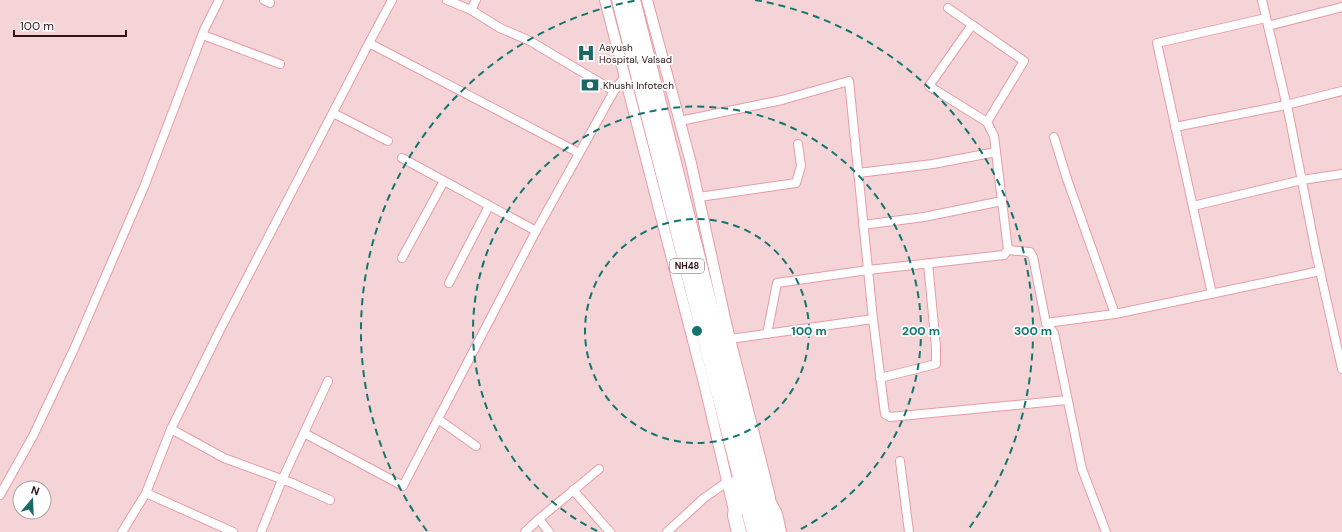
<svg xmlns="http://www.w3.org/2000/svg" width="1342" height="532" font-family="'DM Sans',sans-serif">
<rect width="100%" height="100%" fill="#f5d4d7"/>
<g fill="none" stroke-linecap="round" stroke-linejoin="round">
<!-- minor casing -->
<g stroke="#e79ca5" stroke-width="10">
<g id="minor">
<path d="M 264,0 L 270,3"/>
<path d="M 447,0 L 471,10 L 476,0"/>
<path d="M 1262,0 L 1289,115 L 1316,253 L 1342,369"/>
<path d="M 471,10 L 500,28 L 530,41 L 614,91"/>
<path d="M 972,25 L 929,86 L 987,122"/>
<path d="M 1268,26 L 1342,7"/>
<path d="M 203,35 L 280,64"/>
<path d="M 369,43 L 579,153"/>
<path d="M 333,113 L 388,141"/>
<path d="M 680,121 L 782,100 L 849,81 L 873,319 L 885,414 L 890,417 L 1067,400"/>
<path d="M 1175,127 L 1286,105 L 1342,91"/>
<path d="M 1054,137 L 1067,179 L 1115,314"/>
<path d="M 402,158 L 536,231"/>
<path d="M 858,173 L 933,164 L 996,152"/>
<path d="M 699,197 L 796,183 L 801,166 L 798,144"/>
<path d="M 1193,206 L 1302,180 L 1342,174"/>
<path d="M 863,225 L 924,217 L 1002,201"/>
<path d="M 1008,250 L 1030,252 L 1033,257 L 1046,323"/>
<path d="M 402,258 L 444,181"/>
<path d="M 449,283 L 489,206"/>
<path d="M 1212,294 L 1157,43 L 1266,18"/>
<path d="M 767,334 L 777,283 L 868,270 L 1004,255 L 1008,250 L 994,136 L 987,122 L 1024,61 L 948,8"/>
<path d="M 730,339 L 873,319"/>
<path d="M 880,378 L 936,364 L 936,347 L 928,263"/>
<path d="M 438,419 L 476,446"/>
<path d="M 171,429 L 224,458 L 292,483 L 330,500"/>
<path d="M 304,433 L 403,486 L 536,231 L 614,91 L 625,76"/>
<path d="M 900,461 L 909,532"/>
<path d="M 573,490 L 610,532"/>
<path d="M 146,493 L 233,532"/>
<path d="M 0,495 L 33,436 L 74,349 L 144,187 L 204,30 L 219,0"/>
<path d="M 539,519 L 549,532"/>
<path d="M 122,532 L 146,493 L 171,429 L 220,330 L 369,43 L 392,0"/>
<path d="M 261,532 L 282,480 L 328,381"/>
<path d="M 525,532 L 539,519 L 599,469"/>
<path d="M 667,532 L 704,498 L 727,482"/>
<path d="M 1106,532 L 1082,469 L 1054,333 L 1046,323 L 1115,314 L 1320,271"/>
</g>
</g>
<!-- tertiary casing -->
<g stroke="#e79ca5" stroke-width="12">
<g id="tertiary">
<path d="M 605,0 L 705,387 L 733,506"/>
<path d="M 647,0 L 691,163 L 726,323 L 770,497"/>
</g>
</g>
<!-- trunk casing -->
<g stroke="#e79ca5" stroke-width="16">
<g id="trunk">
<path d="M 619,0 L 754,532"/>
<path d="M 633,0 L 767,532"/>
<path d="M 738,481 L 735,516 L 739,532"/>
<path d="M 761,488 L 775,514 L 779,532"/>
</g>
</g>
<!-- minor -->
<use href="#minor" stroke="#fff" stroke-width="8"/>
<!-- tertiary -->
<use href="#tertiary" stroke="#fff" stroke-width="10"/>
<!-- trunk -->
<use href="#trunk" stroke="#fff" stroke-width="14"/>
</g>
<!-- distance rings -->
<g fill="none" stroke="#0f766e" stroke-width="2" stroke-dasharray="7 5">
<circle cx="697" cy="331" r="112"/>
<path d="M597 531A224 224 0 1 1 797 531"/>
<path d="M427 531A336 336 0 0 1 639 0M755 0A336 336 0 0 1 967 531"/>
</g>
<!-- icons -->
<defs>
<g id="hospital-bare" transform="scale(1.38)"><path d="M-5-5h3v3.5h4V-5h3V5h-3V1.5h-4V5h-3Z" fill="#1b6865" stroke="#fff" stroke-width="2.5" paint-order="stroke"/></g>
<g id="bank-bare" transform="scale(1.38)"><path d="M-6-4H6V4H-6ZM0-2.3a2.3 2.3 0 1 0 0 4.6a2.3 2.3 0 1 0 0-4.6Z" fill="#1b6865" stroke="#fff" stroke-width="2.5" paint-order="stroke"/></g>
</defs>
<g fill-rule="evenodd">
<use href="#hospital-bare" x="586" y="53"/>
<use href="#bank-bare" x="590" y="85"/>
</g>
<g text-anchor="middle" stroke-width="3.5" stroke-linejoin="round" paint-order="stroke">
<!-- shield labels -->
<rect fill="#fff" stroke="#6d5a5d" stroke-width="1" x="670" y="259" width="34" height="14" rx="3"/>
<g font-size="9" font-weight="bold" fill="#2f1317">
<text x="687" y="269">NH48</text>
</g>
<!-- poi labels -->
<g font-size="10" fill="#2f1317" stroke="#fff" text-anchor="start">
<text x="599" y="51">Aayush<tspan x="599" dy="12">Hospital, Valsad</tspan></text>
<text x="603" y="89">Khushi Infotech</text>
</g>
</g>
<circle cx="697" cy="331" r="6" fill="#0f766e" stroke="#fff" stroke-width="2"/>
<g font-size="12" text-anchor="middle" font-weight="bold" fill="#0f766e" stroke="#fff" stroke-width="3.5" stroke-linejoin="round" paint-order="stroke">
<text x="809" y="335">100 m</text>
<text x="921" y="335">200 m</text>
<text x="1033" y="335">300 m</text>
</g>
<!-- north arrow -->
<g transform="translate(32 500) rotate(19)"><circle r="19" fill="#ffffff" stroke="#aca1a2"/>
<path d="M0-3L7 15L0 10L-7 15Z" fill="#1b6865"/>
<text y="-6" font-size="11" font-weight="bold" text-anchor="middle" fill="#2f1317">N</text>
</g>
<!-- scale -->
<path d="M14 30v6h112v-6" fill="none" stroke="#2f1317" stroke-width="2"/>
<text x="20" y="30" font-size="12" fill="#2f1317" stroke="#ffffff" stroke-width="3" paint-order="stroke">100 m</text>
</svg>
